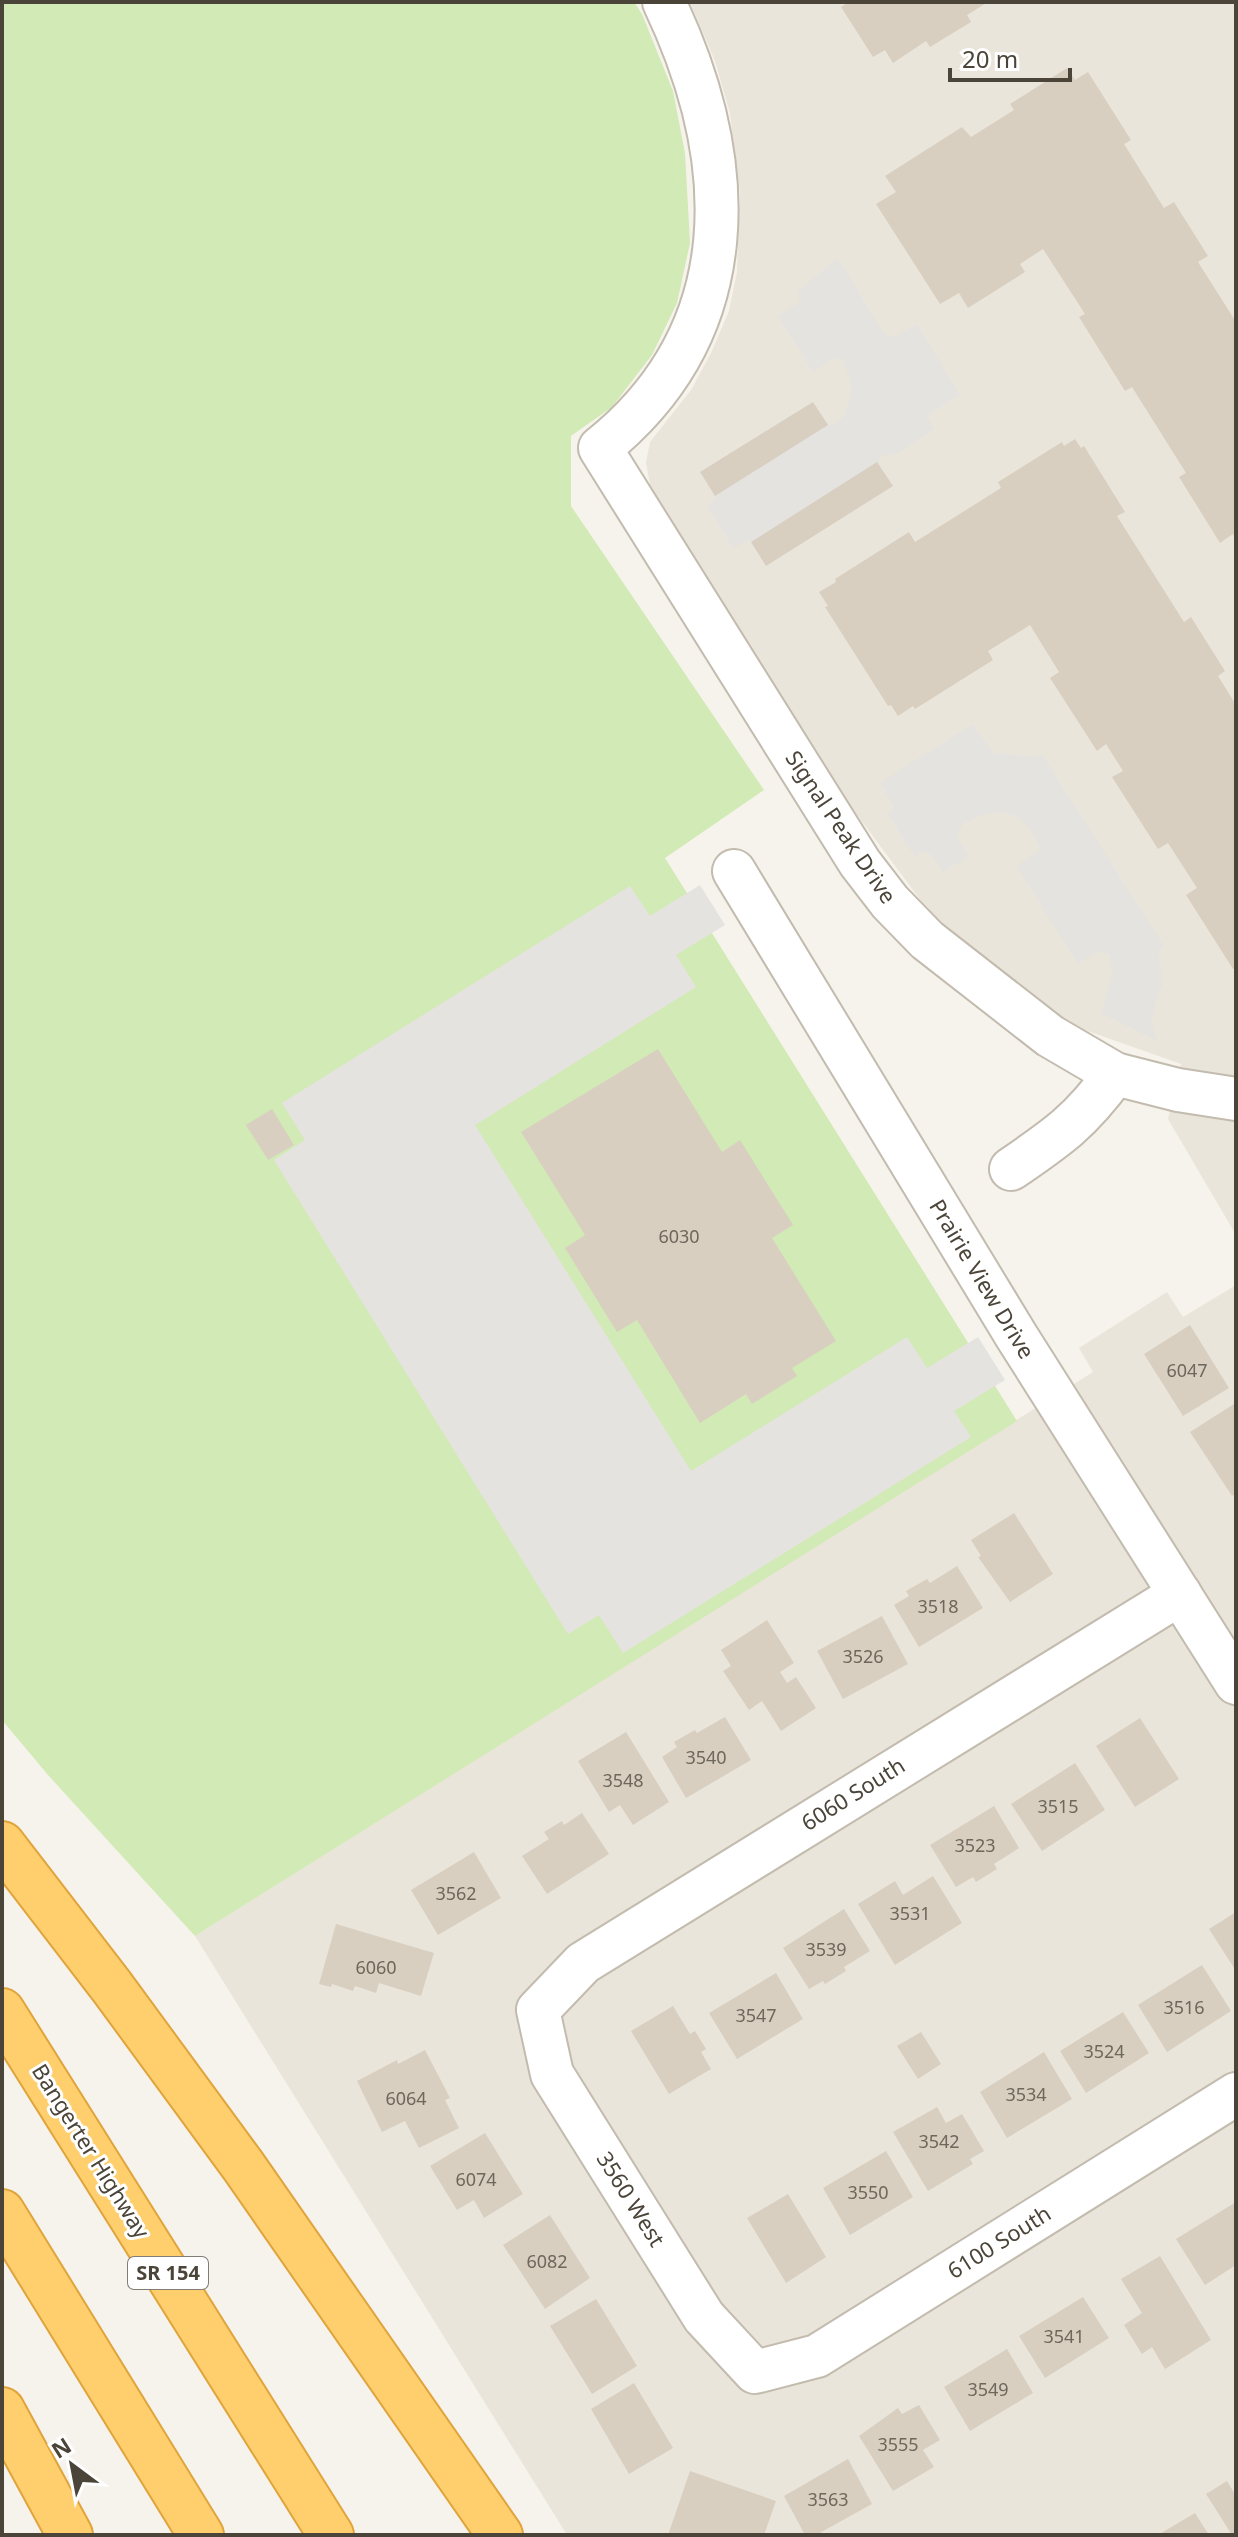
<svg xmlns="http://www.w3.org/2000/svg" width="1238" height="2537" font-family="'Noto Sans',sans-serif">
<rect width="100%" height="100%" fill="#f6f3ec"/>
<!-- residential -->
<g fill="#eae5da">
<path d="M 690,2 L 1236,2 L 1236,1235 L 1168,1119 L 1181,1064 L 1082,1029 L 1067,1021 L 936,921 L 843,796 L 651,490 L 646,463 L 650,442 L 691,390 L 711,353 L 729,311 L 737,272 L 740,194 L 730,113 L 715,61 Z"/>
<path d="M 1236,1285 L 1236,2535 L 567,2535 L 195,1936 L 1093,1372 L 1079,1348 L 1167,1292 L 1183,1317 Z"/>
</g>
<!-- green -->
<path fill="#d2eab5" d="M 2,2 L 634,2 L 642,14 L 673,91 L 685,153 L 690,243 L 677,303 L 652,355 L 612,407 L 571,436 L 571,506 L 764,790 L 665,858 L 1017,1421 L 195,1936 L 48,1775 L 2,1720 Z"/>
<!-- parking -->
<g fill="#e5e3e0">
<path d="M 836,259 L 844,267 L 882,331 L 888,337 L 895,336 L 917,324 L 960,395 L 931,413 L 928,418 L 935,429 L 899,453 L 880,456 L 879,464 L 893,486 L 766,566 L 749,540 L 733,548 L 707,506 L 715,500 L 715,496 L 700,472 L 813,402 L 829,425 L 835,425 L 845,414 L 850,399 L 851,384 L 843,360 L 835,358 L 813,372 L 777,316 L 801,301 L 797,292 Z"/>
<path d="M 972,724 L 994,753 L 1037,757 L 1042,754 L 1164,946 L 1159,952 L 1162,986 L 1155,1003 L 1152,1023 L 1157,1041 L 1101,1013 L 1113,972 L 1109,955 L 1098,951 L 1078,964 L 1016,866 L 1041,850 L 1028,826 L 1018,817 L 1006,813 L 994,813 L 979,816 L 963,824 L 957,836 L 969,856 L 943,872 L 931,854 L 922,852 L 915,857 L 888,815 L 894,807 L 880,783 Z"/>
<path d="M 700,885 L 725,925 L 676,955 L 696,987 L 475,1125 L 691,1471 L 907,1337 L 927,1368 L 978,1337 L 1005,1380 L 954,1411 L 971,1437 L 623,1653 L 599,1615 L 568,1634 L 274,1160 L 305,1140 L 282,1103 L 630,886 L 650,916 Z"/>
</g>
<!-- building -->
<g fill="#d8cfc1">
<path d="M 849,2 L 988,2 L 967,15 L 971,22 L 930,47 L 926,41 L 893,63 L 885,50 L 873,57 L 841,7 Z"/>
<path d="M 1067,68 L 1075,80 L 1088,72 L 1131,140 L 1124,144 L 1164,208 L 1174,202 L 1208,256 L 1198,262 L 1236,322 L 1236,540 L 1233,534 L 1220,543 L 1179,477 L 1186,473 L 1132,387 L 1125,391 L 1079,317 L 1085,314 L 1043,249 L 1020,264 L 1025,272 L 968,308 L 959,293 L 940,304 L 876,204 L 896,192 L 885,176 L 962,127 L 971,137 L 1014,110 L 1010,104 Z"/>
<path d="M 813,402 L 828,425 L 715,496 L 700,472 Z"/>
<path d="M 1075,439 L 1081,448 L 1084,446 L 1125,512 L 1117,516 L 1184,622 L 1191,617 L 1225,671 L 1218,676 L 1236,705 L 1236,968 L 1233,969 L 1186,895 L 1197,888 L 1168,843 L 1158,849 L 1112,777 L 1123,771 L 1106,744 L 1097,751 L 1050,678 L 1059,672 L 1030,625 L 988,651 L 993,660 L 915,709 L 913,706 L 898,716 L 891,705 L 888,706 L 825,607 L 828,606 L 819,592 L 836,582 L 835,579 L 909,532 L 915,542 L 1001,488 L 998,482 L 1062,442 L 1064,446 Z"/>
<path d="M 877,462 L 893,486 L 766,566 L 751,542 Z"/>
<path d="M 658,1049 L 722,1152 L 740,1140 L 793,1225 L 772,1238 L 836,1341 L 792,1368 L 797,1376 L 752,1404 L 746,1394 L 700,1423 L 637,1320 L 617,1332 L 565,1248 L 585,1235 L 521,1132 Z"/>
<path d="M 272,1109 L 294,1145 L 268,1160 L 246,1125 Z"/>
<path d="M 1190,1325 L 1229,1388 L 1183,1416 L 1144,1354 Z"/>
<path d="M 1234,1404 L 1236,1493 L 1232,1496 L 1190,1432 Z"/>
<path d="M 1014,1513 L 1053,1574 L 1010,1602 L 978,1557 L 981,1556 L 971,1540 Z"/>
<path d="M 957,1566 L 983,1608 L 919,1647 L 894,1605 L 909,1596 L 906,1591 L 927,1579 L 930,1583 Z"/>
<path d="M 882,1616 L 908,1664 L 843,1699 L 817,1651 Z"/>
<path d="M 767,1620 L 794,1663 L 780,1672 L 787,1683 L 796,1677 L 816,1708 L 781,1731 L 762,1701 L 749,1710 L 723,1671 L 731,1666 L 721,1650 Z"/>
<path d="M 725,1717 L 751,1760 L 686,1798 L 662,1757 L 677,1747 L 674,1742 L 695,1730 L 697,1733 Z"/>
<path d="M 1140,1718 L 1179,1779 L 1135,1807 L 1096,1746 Z"/>
<path d="M 626,1732 L 669,1802 L 633,1825 L 620,1805 L 609,1812 L 578,1761 Z"/>
<path d="M 1075,1763 L 1105,1810 L 1042,1851 L 1011,1804 Z"/>
<path d="M 994,1806 L 1019,1848 L 994,1864 L 997,1869 L 976,1882 L 973,1877 L 956,1887 L 930,1845 Z"/>
<path d="M 582,1813 L 609,1854 L 547,1894 L 522,1856 L 549,1839 L 544,1832 L 562,1821 L 564,1825 Z"/>
<path d="M 474,1852 L 501,1898 L 438,1935 L 411,1890 Z"/>
<path d="M 933,1876 L 962,1923 L 895,1965 L 858,1904 L 895,1881 L 903,1895 Z"/>
<path d="M 844,1909 L 870,1951 L 844,1967 L 846,1971 L 825,1984 L 823,1981 L 809,1989 L 783,1948 Z"/>
<path d="M 1236,1912 L 1236,1971 L 1209,1929 Z"/>
<path d="M 336,1924 L 434,1953 L 421,1996 L 379,1983 L 376,1993 L 355,1986 L 353,1991 L 332,1984 L 331,1987 L 319,1984 Z"/>
<path d="M 1202,1965 L 1231,2011 L 1167,2052 L 1138,2005 Z"/>
<path d="M 776,1973 L 803,2019 L 737,2059 L 709,2013 Z"/>
<path d="M 673,2006 L 690,2034 L 695,2031 L 706,2049 L 701,2052 L 711,2069 L 669,2094 L 631,2031 Z"/>
<path d="M 1123,2012 L 1149,2053 L 1086,2093 L 1060,2051 Z"/>
<path d="M 921,2032 L 941,2064 L 918,2079 L 897,2046 Z"/>
<path d="M 425,2050 L 450,2098 L 445,2100 L 459,2128 L 419,2148 L 405,2121 L 382,2132 L 357,2081 L 397,2060 L 398,2064 Z"/>
<path d="M 1044,2052 L 1072,2099 L 1007,2138 L 980,2092 Z"/>
<path d="M 937,2107 L 946,2123 L 962,2114 L 984,2151 L 970,2159 L 973,2164 L 928,2191 L 893,2132 Z"/>
<path d="M 485,2133 L 523,2194 L 484,2218 L 474,2200 L 457,2210 L 430,2166 Z"/>
<path d="M 886,2151 L 913,2197 L 850,2235 L 823,2188 Z"/>
<path d="M 788,2194 L 826,2257 L 786,2283 L 747,2218 Z"/>
<path d="M 1236,2202 L 1236,2265 L 1205,2285 L 1176,2239 Z"/>
<path d="M 550,2215 L 590,2278 L 545,2309 L 503,2245 Z"/>
<path d="M 1160,2256 L 1211,2340 L 1165,2369 L 1152,2347 L 1142,2354 L 1124,2325 L 1142,2313 L 1121,2279 Z"/>
<path d="M 1083,2297 L 1109,2338 L 1045,2378 L 1019,2336 Z"/>
<path d="M 596,2299 L 637,2366 L 592,2394 L 550,2326 Z"/>
<path d="M 1007,2349 L 1033,2393 L 970,2431 L 944,2387 Z"/>
<path d="M 634,2383 L 673,2448 L 629,2474 L 591,2409 Z"/>
<path d="M 919,2405 L 940,2440 L 923,2450 L 934,2467 L 893,2491 L 859,2436 L 898,2408 L 902,2414 Z"/>
<path d="M 848,2459 L 872,2504 L 816,2535 L 805,2535 L 784,2496 Z"/>
<path d="M 690,2471 L 776,2501 L 764,2535 L 668,2535 Z"/>
<path d="M 1227,2481 L 1236,2496 L 1236,2535 L 1232,2535 L 1206,2494 Z"/>
<path d="M 1195,2513 L 1209,2535 L 1158,2535 Z"/>
</g>
<g fill="none" stroke-linecap="round" stroke-linejoin="round">
<!-- minor casing -->
<g stroke="#c2bbae" stroke-width="46">
<g id="minor">
<path d="M 664,2 C 739,160 747,330 600,448 L 860,863 L 890,902 L 927,940 L 1050,1036 L 1115,1074 L 1178,1090 L 1236,1099"/>
<path d="M 734,871 L 1017,1337 L 1236,1683"/>
<path d="M 1011,1169 C 1058,1137 1081,1121 1115,1074"/>
<path d="M 1180,1594 L 583,1963 L 538,2010 L 552,2074 L 704,2317 L 755,2372 L 817,2356 L 1236,2094"/>
</g>
</g>
<!-- highway casing -->
<g stroke="#e0a43c" stroke-width="48">
<g id="highway">
<path d="M 2,1844 L 112,1987 L 244,2167 L 500,2535"/>
<path d="M 2,2011 L 331,2535"/>
<path d="M 2,2212 L 201,2535"/>
<path d="M 2,2410 L 70,2535"/>
</g>
</g>
<!-- minor -->
<use href="#minor" stroke="#fff" stroke-width="42"/>
<!-- highway -->
<use href="#highway" stroke="#ffcf6e" stroke-width="44"/>
</g>
<g text-anchor="middle" stroke-width="6" stroke-linejoin="round" paint-order="stroke">
<!-- number labels -->
<g font-size="18" fill="#6e675b">
<text x="679" y="1243">6030</text>
<text x="1187" y="1377">6047</text>
<text x="938" y="1613">3518</text>
<text x="863" y="1663">3526</text>
<text x="706" y="1764">3540</text>
<text x="623" y="1787">3548</text>
<text x="1058" y="1813">3515</text>
<text x="975" y="1852">3523</text>
<text x="456" y="1900">3562</text>
<text x="910" y="1920">3531</text>
<text x="826" y="1956">3539</text>
<text x="376" y="1974">6060</text>
<text x="1184" y="2014">3516</text>
<text x="756" y="2022">3547</text>
<text x="1104" y="2058">3524</text>
<text x="1026" y="2101">3534</text>
<text x="406" y="2105">6064</text>
<text x="939" y="2148">3542</text>
<text x="476" y="2186">6074</text>
<text x="868" y="2199">3550</text>
<text x="547" y="2268">6082</text>
<text x="1064" y="2343">3541</text>
<text x="988" y="2396">3549</text>
<text x="898" y="2451">3555</text>
<text x="828" y="2506">3563</text>
</g>
<!-- shield labels -->
<rect fill="#fff" stroke="#817c74" stroke-width="2" x="128" y="2257" width="80" height="32" rx="6"/>
<g font-size="20" font-weight="bold" fill="#4b4439">
<text x="168" y="2280">SR 154</text>
</g>
<!-- street labels -->
<g font-size="22" fill="#4b4439" stroke="#fff">
<text transform="translate(841 827) rotate(56)" y="8">Signal Peak Drive</text>
<text transform="translate(982 1279) rotate(59)" y="8">Prairie View Drive</text>
<text transform="translate(853 1794) rotate(-32)" y="8">6060 South</text>
<text transform="translate(91 2151) rotate(58)" y="8">Bangerter Highway</text>
<text transform="translate(631 2199) rotate(58)" y="8">3560 West</text>
<text transform="translate(999 2242) rotate(-32)" y="8">6100 South</text>
</g>
</g>
<!-- border -->
<rect width="1238" height="2537" fill="none" stroke="#4b4439" stroke-width="8"/>
<!-- north arrow -->
<g transform="translate(72 2465) rotate(328)" stroke="#ffffff" stroke-width="6" paint-order="stroke">
<path d="M0-6L14 30L0 20L-14 30Z" fill="#4b4439"/>
<text y="-12" font-size="22" font-weight="bold" text-anchor="middle" fill="#4b4439">N</text>
</g>
<!-- scale -->
<path d="M950 68v12h120v-12" fill="none" stroke="#4b4439" stroke-width="4"/>
<text x="962" y="68" font-size="24" fill="#4b4439" stroke="#ffffff" stroke-width="6" paint-order="stroke">20 m</text>
</svg>
